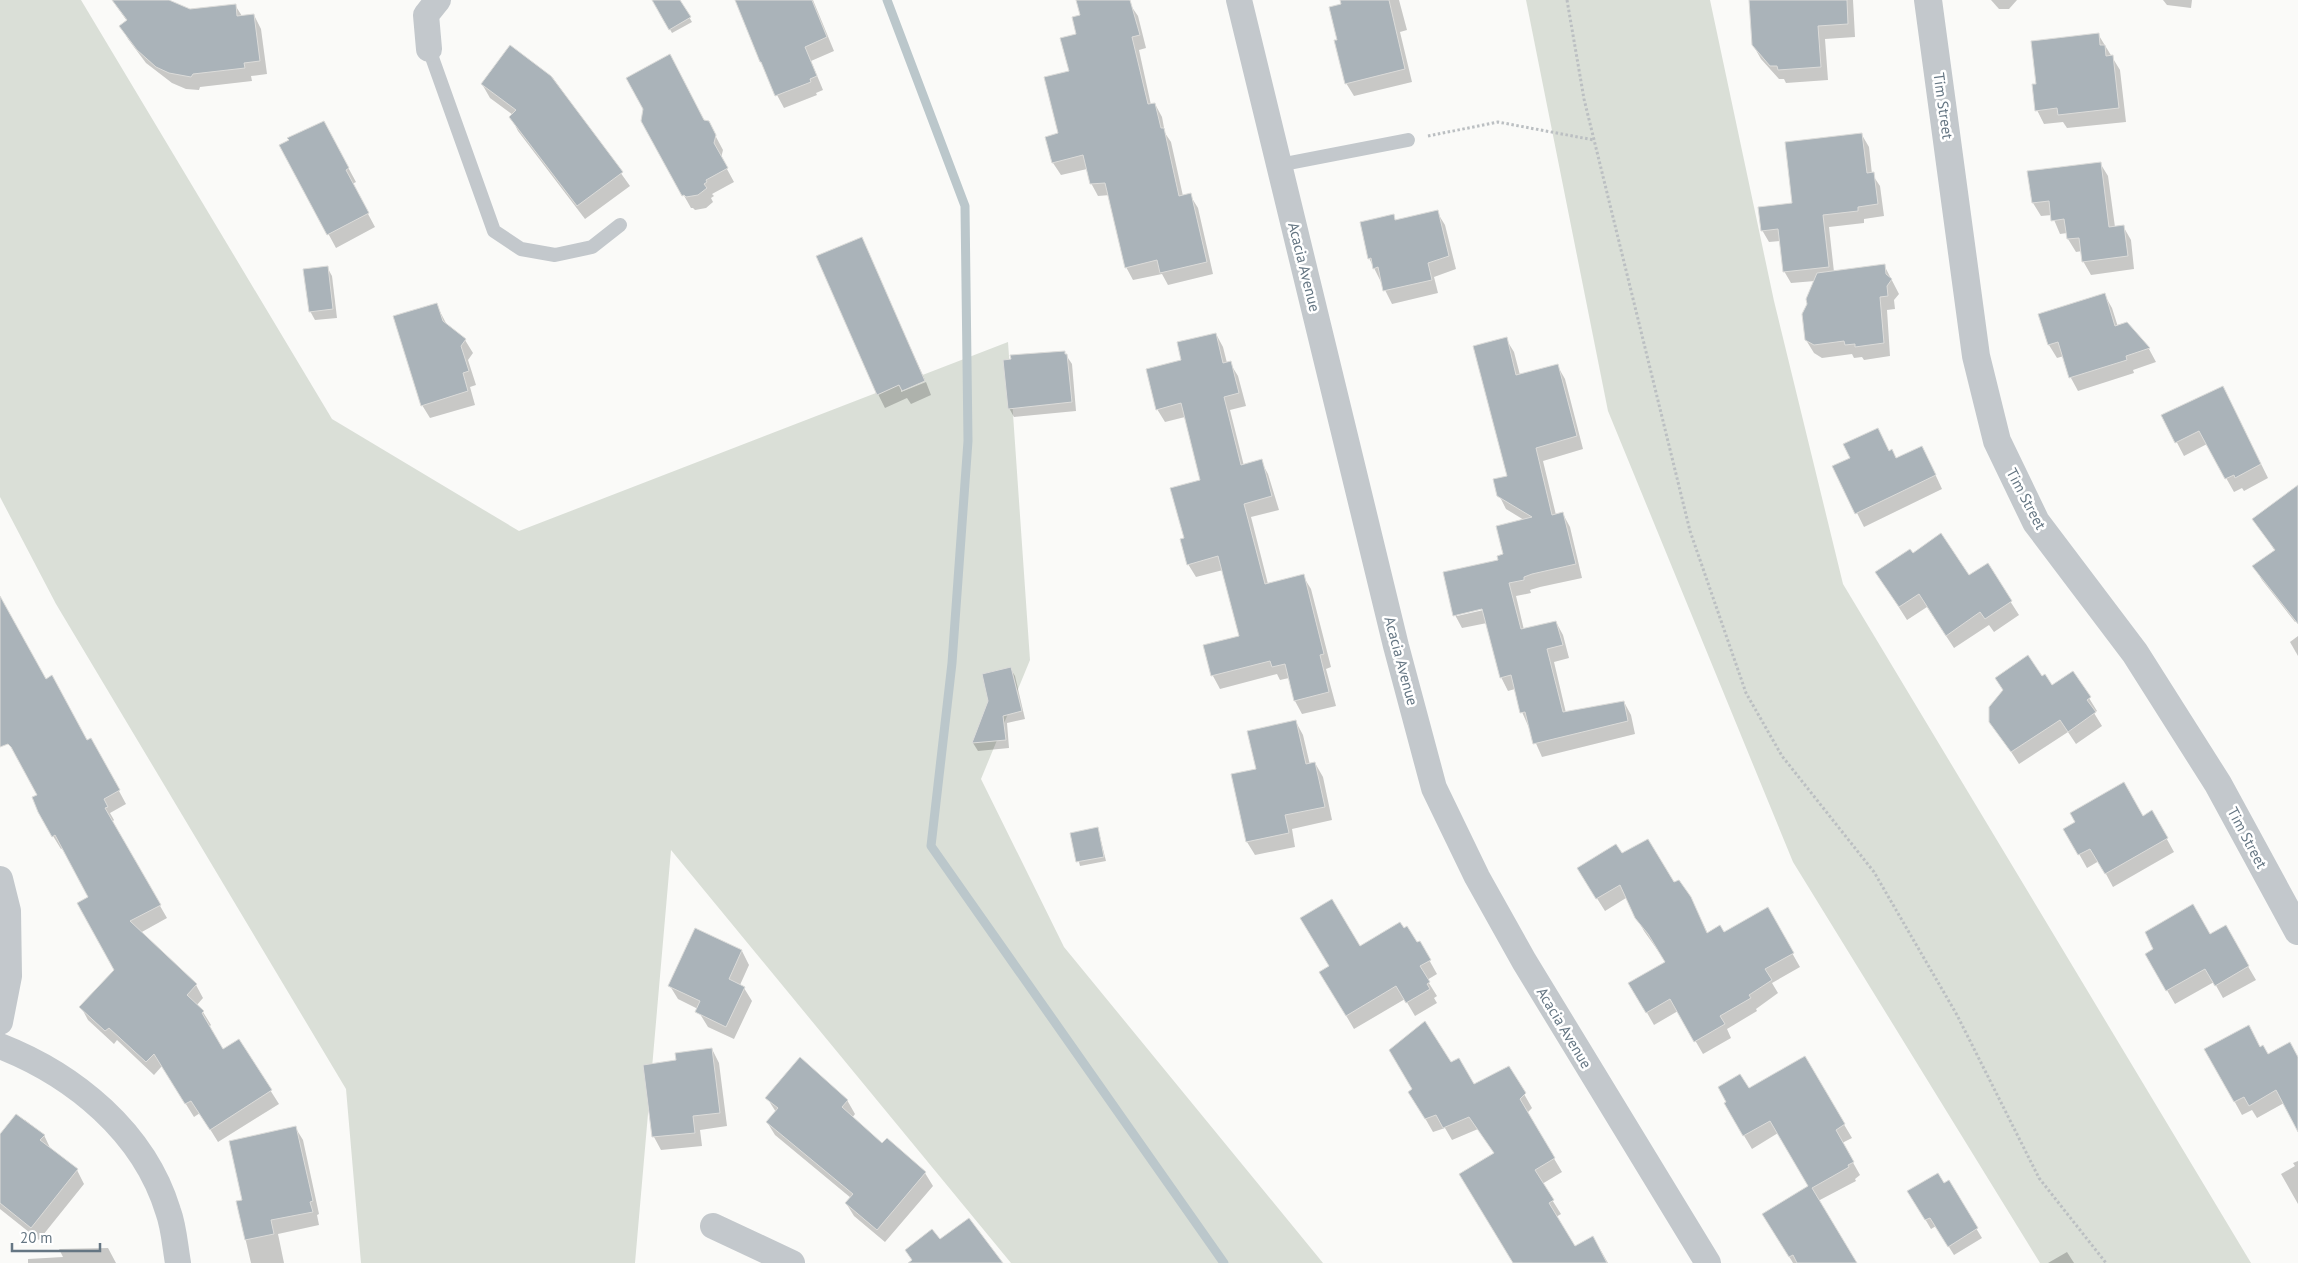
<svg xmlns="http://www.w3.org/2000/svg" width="2298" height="1263" font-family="'PT Sans',sans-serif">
<rect width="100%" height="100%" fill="#fafaf8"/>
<!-- green -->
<g fill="#dadfd7">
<path d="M 0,0 L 81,0 L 332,419 L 519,531 L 1008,342 L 1030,660 L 981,779 L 1064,947 L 1323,1263 L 1011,1263 L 671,850 L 635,1263 L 361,1263 L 346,1089 L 56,604 L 0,497 Z"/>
<path d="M 1526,0 L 1710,0 L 1774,301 L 1843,584 L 2251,1263 L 2040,1263 L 1793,862 L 1608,411 Z"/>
</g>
<!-- shadow -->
<g fill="#0003" fill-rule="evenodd">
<path d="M 112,0 L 169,0 L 190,10 L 235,5 L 242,16 L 254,15 L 261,29 L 267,74 L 251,76 L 252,81 L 200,87 L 199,90 L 186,89 L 172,83 L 146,63 L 128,39 L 121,26 L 127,21 Z"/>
<path d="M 661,0 L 679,0 L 692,22 L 672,33 L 655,3 Z"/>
<path d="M 737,0 L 813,0 L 834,51 L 811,61 L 823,90 L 816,93 L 817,95 L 784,108 L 777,95 Z"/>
<path d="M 1077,0 L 1127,0 L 1138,16 L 1146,48 L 1139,50 L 1151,105 L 1155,104 L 1162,117 L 1165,133 L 1171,142 L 1183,196 L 1190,195 L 1198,208 L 1213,274 L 1168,285 L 1162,274 L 1133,280 L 1126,267 L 1110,195 L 1098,196 L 1091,183 L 1087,169 L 1061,175 L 1053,163 L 1047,137 L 1060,134 L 1081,16 Z"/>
<path d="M 1341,0 L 1399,0 L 1407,30 L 1400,32 L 1412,82 L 1354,96 L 1346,83 L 1339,40 Z"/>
<path d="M 1750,0 L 1853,0 L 1855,37 L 1825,39 L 1828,80 L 1786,83 L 1784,79 L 1779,79 L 1761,59 L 1753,45 Z"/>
<path d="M 1991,0 L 2017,0 L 2009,9 L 1999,9 Z"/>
<path d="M 2163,0 L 2192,0 L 2191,8 L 2167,5 Z"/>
<path d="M 2098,34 L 2120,70 L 2126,122 L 2067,128 L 2063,122 L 2044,124 L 2037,110 L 2037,85 Z"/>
<path d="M 510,47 L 553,78 L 630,186 L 585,219 L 518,131 L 511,117 L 513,115 L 490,98 L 482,84 Z"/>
<path d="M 642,121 L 708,122 L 723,150 L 721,158 L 734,182 L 712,194 L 714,196 L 711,198 L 713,202 L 706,208 L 695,210 L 693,208 L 691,208 Z"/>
<path d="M 1862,135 L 1869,147 L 1872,174 L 1880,186 L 1884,216 L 1864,219 L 1864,223 L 1829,227 L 1834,272 L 1884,265 L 1899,294 L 1894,300 L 1895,309 L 1887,310 L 1890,356 L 1864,360 L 1862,357 L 1854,358 L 1852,354 L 1822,358 L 1814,353 L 1806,340 L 1809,304 L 1815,281 L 1791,283 L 1784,271 L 1781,241 L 1769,242 L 1762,230 L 1794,204 Z"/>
<path d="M 331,136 L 356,182 L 352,184 L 375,227 L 336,248 L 281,146 Z"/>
<path d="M 2100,163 L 2108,176 L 2115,227 L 2123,226 L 2131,240 L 2134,269 L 2091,275 L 2083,261 L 2082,251 L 2076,252 L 2068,239 L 2067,233 L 2060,234 L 2052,215 L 2041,216 L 2033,203 Z"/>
<path d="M 1437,212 L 1445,225 L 1456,269 L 1434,277 L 1438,293 L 1392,304 L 1369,258 L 1393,216 L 1396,221 Z"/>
<path d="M 861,238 L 925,380 L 901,390 L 901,392 L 926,382 L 931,395 L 911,404 L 907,398 L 885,408 L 878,394 Z"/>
<path d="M 327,267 L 332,276 L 337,318 L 315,320 L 310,311 Z"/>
<path d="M 2104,294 L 2112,308 L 2118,327 L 2127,324 L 2149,349 L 2156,362 L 2133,370 L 2134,373 L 2078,391 L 2071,378 L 2064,356 L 2057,358 L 2049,345 Z"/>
<path d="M 436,304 L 447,325 L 465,340 L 473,353 L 468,360 L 476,385 L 470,387 L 475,405 L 430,418 L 422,405 Z"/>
<path d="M 1216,334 L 1223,347 L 1227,363 L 1230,363 L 1238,376 L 1246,406 L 1230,410 L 1244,466 L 1261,461 L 1268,474 L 1279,510 L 1251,517 L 1268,584 L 1303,576 L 1311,589 L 1331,667 L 1326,669 L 1336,706 L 1302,714 L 1295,701 L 1289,678 L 1280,680 L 1277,674 L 1220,689 L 1213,676 L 1205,646 L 1240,637 L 1223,570 L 1196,577 L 1188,564 L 1186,539 L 1201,481 L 1185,417 L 1165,422 L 1157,409 L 1183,361 Z"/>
<path d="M 1506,339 L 1514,352 L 1520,375 L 1557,365 L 1565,379 L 1583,449 L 1543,461 L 1556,515 L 1563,514 L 1570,527 L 1582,578 L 1540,587 L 1530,590 L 1531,593 L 1516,596 L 1524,630 L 1556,622 L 1563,635 L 1569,658 L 1554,662 L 1566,713 L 1624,702 L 1631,715 L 1635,734 L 1542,757 L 1522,712 L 1515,689 L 1508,691 L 1501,677 L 1487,623 L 1462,628 L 1455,615 L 1505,555 L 1524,520 L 1506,509 L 1499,495 L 1508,477 ZM 1488,606 L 1488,609 L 1457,616 L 1457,614 Z"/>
<path d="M 1066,355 L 1072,364 L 1076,411 L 1014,417 L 1009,408 Z"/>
<path d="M 2230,401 L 2268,478 L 2244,491 L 2242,488 L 2234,492 L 2207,444 L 2184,456 L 2163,416 Z"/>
<path d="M 1889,452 L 1897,460 L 1929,461 L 1942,489 L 1864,527 L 1834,467 Z"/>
<path d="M 2298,497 L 2298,620 L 2295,622 L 2262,580 L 2254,567 L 2275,551 L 2254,519 Z"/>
<path d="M 1912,554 L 1969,577 L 1987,565 L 2019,615 L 1994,632 L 1989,625 L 1954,648 L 1927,607 L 1907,620 L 1877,573 Z"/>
<path d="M 0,598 L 46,680 L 87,741 L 98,752 L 126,804 L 110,813 L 114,820 L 112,822 L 167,918 L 140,933 L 196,985 L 203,998 L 196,1006 L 203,1012 L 211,1025 L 209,1027 L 223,1050 L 239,1041 L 279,1104 L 218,1142 L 200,1113 L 194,1117 L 162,1066 L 154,1075 L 117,1040 L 114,1044 L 88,1020 L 81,1007 L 115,970 L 89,898 L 63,848 L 61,849 L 53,836 L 38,795 L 0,725 Z"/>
<path d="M 2298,636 L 2298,656 L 2290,642 Z"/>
<path d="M 1010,668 L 1015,676 L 1025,719 L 1007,723 L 1009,748 L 978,751 L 973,743 L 990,701 Z"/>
<path d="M 2073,672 L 2097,711 L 2094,713 L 2102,726 L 2076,744 L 2068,732 L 2019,764 L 1991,721 L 2042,678 L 2052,686 Z"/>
<path d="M 1296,722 L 1303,735 L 1310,765 L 1315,763 L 1323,777 L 1332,820 L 1292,829 L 1295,847 L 1255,855 L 1247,842 L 1233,775 L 1258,770 Z"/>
<path d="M 2152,812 L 2174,852 L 2113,887 L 2099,861 L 2087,868 L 2065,829 L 2077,823 L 2143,817 Z"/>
<path d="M 1098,829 L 1106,861 L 1080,866 L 1072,834 Z"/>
<path d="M 1621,854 L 1674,884 L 1690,897 L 1708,934 L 1724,934 L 1767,909 L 1800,967 L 1772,983 L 1778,993 L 1756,1009 L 1757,1011 L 1727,1029 L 1731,1038 L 1703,1054 L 1678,1011 L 1654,1025 L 1630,983 L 1666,962 L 1644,931 L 1626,898 L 1605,911 L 1586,881 Z"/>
<path d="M 2225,927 L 2256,980 L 2223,998 L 2214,982 L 2175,1004 L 2146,954 L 2210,936 Z"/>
<path d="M 696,930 L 742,951 L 749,965 L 740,985 L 744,988 L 752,1001 L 734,1039 L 708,1027 L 700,1014 L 700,1010 L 678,999 L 670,986 Z"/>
<path d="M 1419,942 L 1437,974 L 1427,980 L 1437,996 L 1434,998 L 1437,1003 L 1415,1016 L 1405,999 L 1354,1029 L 1321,973 L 1360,947 Z"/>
<path d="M 2260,1048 L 2267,1056 L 2298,1059 L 2298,1112 L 2284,1103 L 2257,1118 L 2252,1110 L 2242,1115 L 2206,1050 Z"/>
<path d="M 712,1049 L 719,1063 L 727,1126 L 700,1130 L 702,1146 L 661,1150 L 654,1137 L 644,1066 L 678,1062 Z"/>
<path d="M 1804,1057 L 1852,1138 L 1842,1143 L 1860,1175 L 1855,1179 L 1856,1181 L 1818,1201 L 1856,1263 L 1793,1263 L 1764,1214 L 1810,1186 L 1778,1133 L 1752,1149 L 1725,1104 Z"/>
<path d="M 1450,1064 L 1473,1086 L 1509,1068 L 1532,1108 L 1527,1113 L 1562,1172 L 1542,1184 L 1561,1214 L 1556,1217 L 1574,1247 L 1593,1237 L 1608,1263 L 1513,1263 L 1495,1154 L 1478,1129 L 1452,1140 L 1445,1128 L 1433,1132 L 1410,1092 Z"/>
<path d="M 767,1098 L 847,1100 L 855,1114 L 852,1118 L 882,1144 L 925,1173 L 933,1186 L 885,1242 L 854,1216 L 846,1203 L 851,1198 L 775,1135 L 767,1122 L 776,1112 Z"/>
<path d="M 25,1120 L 44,1135 L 51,1150 L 77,1170 L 84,1184 L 39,1240 L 0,1209 L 0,1136 Z"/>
<path d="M 295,1127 L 303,1140 L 319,1214 L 317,1215 L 319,1225 L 278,1234 L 284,1263 L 251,1263 L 237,1202 L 243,1201 Z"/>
<path d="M 2298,1161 L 2298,1204 L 2281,1174 L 2295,1166 L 2293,1163 Z"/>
<path d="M 1948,1182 L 1982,1238 L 1954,1255 L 1936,1226 L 1931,1229 L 1909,1192 Z"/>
<path d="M 108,1248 L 116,1263 L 28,1263 L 28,1259 L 63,1257 L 59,1249 Z"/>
<path d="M 2067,1252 L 2074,1263 L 2048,1263 Z"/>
</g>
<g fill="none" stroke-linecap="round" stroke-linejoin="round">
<!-- stream -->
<path stroke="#bbc7cb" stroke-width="9" d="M 887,0 L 965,206 L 968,441 L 952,663 L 931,846 L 1224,1263"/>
</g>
<!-- building -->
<g fill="#aab3b9" stroke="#dcdcda">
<path d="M 112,0 L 169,0 L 190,9 L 236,4 L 237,16 L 254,14 L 260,61 L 244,63 L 245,68 L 193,74 L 191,77 L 169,73 L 156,67 L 137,50 L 119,26 L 127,20 Z"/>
<path d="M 652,0 L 680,0 L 691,17 L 669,30 Z"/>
<path d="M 735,0 L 812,0 L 827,37 L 805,47 L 817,76 L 810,79 L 811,82 L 775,96 L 761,62 L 760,62 Z"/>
<path d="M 1076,0 L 1130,0 L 1140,35 L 1132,37 L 1148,104 L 1155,103 L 1161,128 L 1164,128 L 1179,196 L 1191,193 L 1207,262 L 1160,273 L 1157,260 L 1125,268 L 1105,183 L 1090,184 L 1083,155 L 1052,163 L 1045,137 L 1058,133 L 1044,77 L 1069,71 L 1060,38 L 1076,34 L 1072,17 L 1080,15 Z"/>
<path d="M 1340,0 L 1389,0 L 1405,69 L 1345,84 L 1334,40 L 1337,40 L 1329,7 L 1341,4 Z"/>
<path d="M 1749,0 L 1847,0 L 1848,24 L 1818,26 L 1821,67 L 1778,70 L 1777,66 L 1770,66 L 1752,45 Z"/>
<path d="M 2099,33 L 2100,45 L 2105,45 L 2106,56 L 2113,55 L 2119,108 L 2058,115 L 2057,108 L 2035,111 L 2032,84 L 2036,84 L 2031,41 Z"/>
<path d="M 510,45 L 551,76 L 623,172 L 577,206 L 509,117 L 516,110 L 481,84 Z"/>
<path d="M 670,54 L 704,120 L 709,121 L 716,135 L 714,143 L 728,168 L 706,180 L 707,182 L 704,184 L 707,188 L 698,195 L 686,197 L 684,195 L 682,196 L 641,121 L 643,109 L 626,78 Z"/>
<path d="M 324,121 L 349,168 L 346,170 L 369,213 L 327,235 L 279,145 L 289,140 L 287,138 Z"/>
<path d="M 1862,133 L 1867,173 L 1874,172 L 1878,204 L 1858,207 L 1858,211 L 1823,215 L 1829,267 L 1783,272 L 1778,229 L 1761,231 L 1758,207 L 1792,203 L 1785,142 Z"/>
<path d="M 2101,162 L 2109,227 L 2124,225 L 2128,256 L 2082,262 L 2079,238 L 2067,239 L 2064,219 L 2051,221 L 2049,201 L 2032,203 L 2027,171 Z"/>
<path d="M 1438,210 L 1449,256 L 1428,263 L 1432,280 L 1383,291 L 1378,267 L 1373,269 L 1371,258 L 1368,259 L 1360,222 L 1394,214 L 1395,220 Z"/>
<path d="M 862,237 L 925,381 L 902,391 L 899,385 L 877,395 L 816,256 Z"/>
<path d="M 1885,264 L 1886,274 L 1892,279 L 1887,286 L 1888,296 L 1880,297 L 1884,343 L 1855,347 L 1855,344 L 1845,345 L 1844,341 L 1814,345 L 1805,340 L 1802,314 L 1807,304 L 1806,299 L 1817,273 Z"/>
<path d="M 328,266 L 333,309 L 309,312 L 303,269 Z"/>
<path d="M 2105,293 L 2115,326 L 2127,322 L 2150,348 L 2126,356 L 2127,360 L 2069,378 L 2058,342 L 2048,345 L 2038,314 Z"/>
<path d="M 437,303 L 443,321 L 466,339 L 461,346 L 469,371 L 463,373 L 468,391 L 421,406 L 393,316 Z"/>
<path d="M 1216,333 L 1223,363 L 1231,361 L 1239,393 L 1224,397 L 1241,465 L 1262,459 L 1272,496 L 1244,504 L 1265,584 L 1304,574 L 1324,654 L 1320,655 L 1329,692 L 1294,701 L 1285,664 L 1272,667 L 1270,661 L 1211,676 L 1203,645 L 1239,636 L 1218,556 L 1187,565 L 1180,539 L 1184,538 L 1170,488 L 1200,480 L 1181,403 L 1156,410 L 1146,369 L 1181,360 L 1177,342 Z"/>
<path d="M 1507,337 L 1516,375 L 1558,364 L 1577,436 L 1536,448 L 1552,515 L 1563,512 L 1576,564 L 1532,574 L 1524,577 L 1524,580 L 1509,583 L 1521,629 L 1556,621 L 1563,645 L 1547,649 L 1563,712 L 1624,701 L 1628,721 L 1533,744 L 1525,712 L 1520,713 L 1511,675 L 1500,678 L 1482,609 L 1453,616 L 1443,572 L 1498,560 L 1497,556 L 1503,554 L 1496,526 L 1532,517 L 1497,496 L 1493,479 L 1507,476 L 1473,346 Z"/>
<path d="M 1065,351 L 1065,354 L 1067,354 L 1072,402 L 1008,409 L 1003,360 L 1011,359 L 1010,355 Z"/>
<path d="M 2223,386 L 2261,464 L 2235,478 L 2234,475 L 2225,479 L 2199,431 L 2175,443 L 2161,415 Z"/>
<path d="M 1878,428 L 1889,451 L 1892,449 L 1896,458 L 1922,446 L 1936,475 L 1855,514 L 1832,466 L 1850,458 L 1843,444 Z"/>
<path d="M 2298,485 L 2298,624 L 2252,566 L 2275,550 L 2252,519 Z"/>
<path d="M 1941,533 L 1969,575 L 1988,563 L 2012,601 L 1985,619 L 1980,612 L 1946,636 L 1919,594 L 1899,607 L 1875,572 L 1910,549 L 1913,553 Z"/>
<path d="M 0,596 L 46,679 L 52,675 L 87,740 L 91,738 L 120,790 L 104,799 L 108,807 L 105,808 L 161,905 L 130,921 L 197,984 L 187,995 L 204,1011 L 202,1013 L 223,1049 L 239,1039 L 272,1090 L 210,1130 L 191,1101 L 185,1104 L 154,1054 L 146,1062 L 109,1028 L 105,1031 L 79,1007 L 114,970 L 77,903 L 88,897 L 55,835 L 52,837 L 38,812 L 32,797 L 37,795 L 11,747 L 8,744 L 0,747 Z"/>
<path d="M 2028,655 L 2042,676 L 2045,674 L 2052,685 L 2073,671 L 2091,697 L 2087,700 L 2096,712 L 2068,732 L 2060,720 L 2011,752 L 1989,722 L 1989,707 L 2003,690 L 1995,678 Z"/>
<path d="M 1011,667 L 1022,711 L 1003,716 L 1006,740 L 972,743 L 988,701 L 982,674 Z"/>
<path d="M 1296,720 L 1306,764 L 1315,762 L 1325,807 L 1285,815 L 1289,833 L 1246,842 L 1231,774 L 1256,769 L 1247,731 Z"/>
<path d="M 2124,782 L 2143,816 L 2152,810 L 2168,838 L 2105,874 L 2090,849 L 2078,855 L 2063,829 L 2075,822 L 2070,813 Z"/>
<path d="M 1098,827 L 1104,857 L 1076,862 L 1070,833 Z"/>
<path d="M 1648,839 L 1674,882 L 1679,880 L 1691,897 L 1707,933 L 1720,925 L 1724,932 L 1768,907 L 1794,953 L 1765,969 L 1772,980 L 1749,995 L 1751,998 L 1720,1016 L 1725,1024 L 1694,1042 L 1670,999 L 1646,1013 L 1628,983 L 1665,962 L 1648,934 L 1635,918 L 1620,885 L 1596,899 L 1577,868 L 1616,844 L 1622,853 Z"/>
<path d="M 1332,899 L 1360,946 L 1400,922 L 1404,928 L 1407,926 L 1417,942 L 1420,941 L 1431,960 L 1420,966 L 1430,982 L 1427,984 L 1430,989 L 1406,1003 L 1396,986 L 1346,1016 L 1319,972 L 1329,966 L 1300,918 Z"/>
<path d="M 2193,904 L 2210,934 L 2226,925 L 2249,966 L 2215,986 L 2205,969 L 2166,991 L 2145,954 L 2153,949 L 2145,932 Z"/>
<path d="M 695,928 L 742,950 L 729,979 L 745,987 L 726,1027 L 695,1012 L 700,1001 L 668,986 Z"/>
<path d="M 1425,1021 L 1451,1062 L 1459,1058 L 1474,1084 L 1509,1066 L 1526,1093 L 1520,1099 L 1555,1158 L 1535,1170 L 1554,1200 L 1549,1203 L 1575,1246 L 1593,1236 L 1607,1263 L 1513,1263 L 1459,1174 L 1494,1153 L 1469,1117 L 1443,1128 L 1436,1115 L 1425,1119 L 1408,1092 L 1412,1089 L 1389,1050 Z"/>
<path d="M 2249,1025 L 2260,1047 L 2263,1045 L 2268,1054 L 2290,1042 L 2298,1057 L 2298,1132 L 2276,1090 L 2249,1106 L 2244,1097 L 2234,1102 L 2204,1049 Z"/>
<path d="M 712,1048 L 720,1113 L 693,1116 L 695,1133 L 652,1137 L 643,1065 L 676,1060 L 675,1053 Z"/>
<path d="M 1805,1056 L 1845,1124 L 1836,1130 L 1854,1162 L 1848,1165 L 1849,1167 L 1812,1188 L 1857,1263 L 1797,1263 L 1793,1255 L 1789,1257 L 1762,1214 L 1808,1186 L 1770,1121 L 1743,1136 L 1724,1103 L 1726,1102 L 1718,1087 L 1740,1074 L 1749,1088 Z"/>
<path d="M 800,1057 L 848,1100 L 842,1107 L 882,1143 L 887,1138 L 926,1172 L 877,1230 L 845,1203 L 853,1194 L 766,1122 L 778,1108 L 765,1098 Z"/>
<path d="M 16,1114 L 45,1135 L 40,1140 L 78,1169 L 31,1228 L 0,1203 L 0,1134 Z"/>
<path d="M 296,1126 L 313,1201 L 310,1202 L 313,1212 L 271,1220 L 274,1234 L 245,1240 L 236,1201 L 242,1200 L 229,1141 Z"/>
<path d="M 1938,1173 L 1944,1183 L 1949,1180 L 1978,1228 L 1948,1247 L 1930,1218 L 1925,1220 L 1907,1191 Z"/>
<path d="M 969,1218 L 1003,1263 L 908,1263 L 912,1260 L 905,1250 L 932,1229 L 940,1239 Z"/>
</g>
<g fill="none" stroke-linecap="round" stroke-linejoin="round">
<!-- path -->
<g stroke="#bbbfc2" stroke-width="3" stroke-dasharray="2.5 2.5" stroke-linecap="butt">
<path d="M 1567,0 L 1584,99 L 1690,531 L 1746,693 L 1782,756 L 1874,872 L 1957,1015 L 2039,1178 L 2106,1263"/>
<path d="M 1428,136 L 1498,122 L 1594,140"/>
</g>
<!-- service -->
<g stroke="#c3c8cc" stroke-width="14">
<path d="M 429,49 L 494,231 L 521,249 L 555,255 L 592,247 L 620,225"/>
<path d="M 1279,165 L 1408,140"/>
</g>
<!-- minor -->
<g stroke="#c3c8cc" stroke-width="26">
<path d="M 1239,0 L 1396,646 L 1434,788 L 1477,877 L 1524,961 L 1708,1263"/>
<path d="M 429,49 L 426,15 L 438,0"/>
<path d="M 0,879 L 8,911 L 9,976 L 0,1022"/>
<path d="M 0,1046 C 74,1075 144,1132 168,1211 C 174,1227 175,1246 178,1263"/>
<path d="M 713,1226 L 792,1263"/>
</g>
<!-- tertiary -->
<path stroke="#c3c8cc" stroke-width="28" d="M 1928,0 L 1976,356 L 1997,441 L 2036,522 L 2135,653 L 2218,784 L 2298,931"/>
</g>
<g text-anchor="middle" stroke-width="5" stroke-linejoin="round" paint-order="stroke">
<!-- street labels -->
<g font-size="15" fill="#657683" stroke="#fff">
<text transform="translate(1943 106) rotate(82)" y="5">Tim Street</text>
<text transform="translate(1304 267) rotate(76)" y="5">Acacia Avenue</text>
<text transform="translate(2026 499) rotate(62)" y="5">Tim Street</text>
<text transform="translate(1401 661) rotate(75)" y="5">Acacia Avenue</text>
<text transform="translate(2247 838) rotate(62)" y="5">Tim Street</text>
<text transform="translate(1564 1028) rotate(59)" y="5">Acacia Avenue</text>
</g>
</g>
<!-- scale -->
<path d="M12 1243v8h88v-8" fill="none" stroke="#657683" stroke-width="2.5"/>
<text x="20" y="1243" font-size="15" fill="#657683" stroke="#ffffff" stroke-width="4" paint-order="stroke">20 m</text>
</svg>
